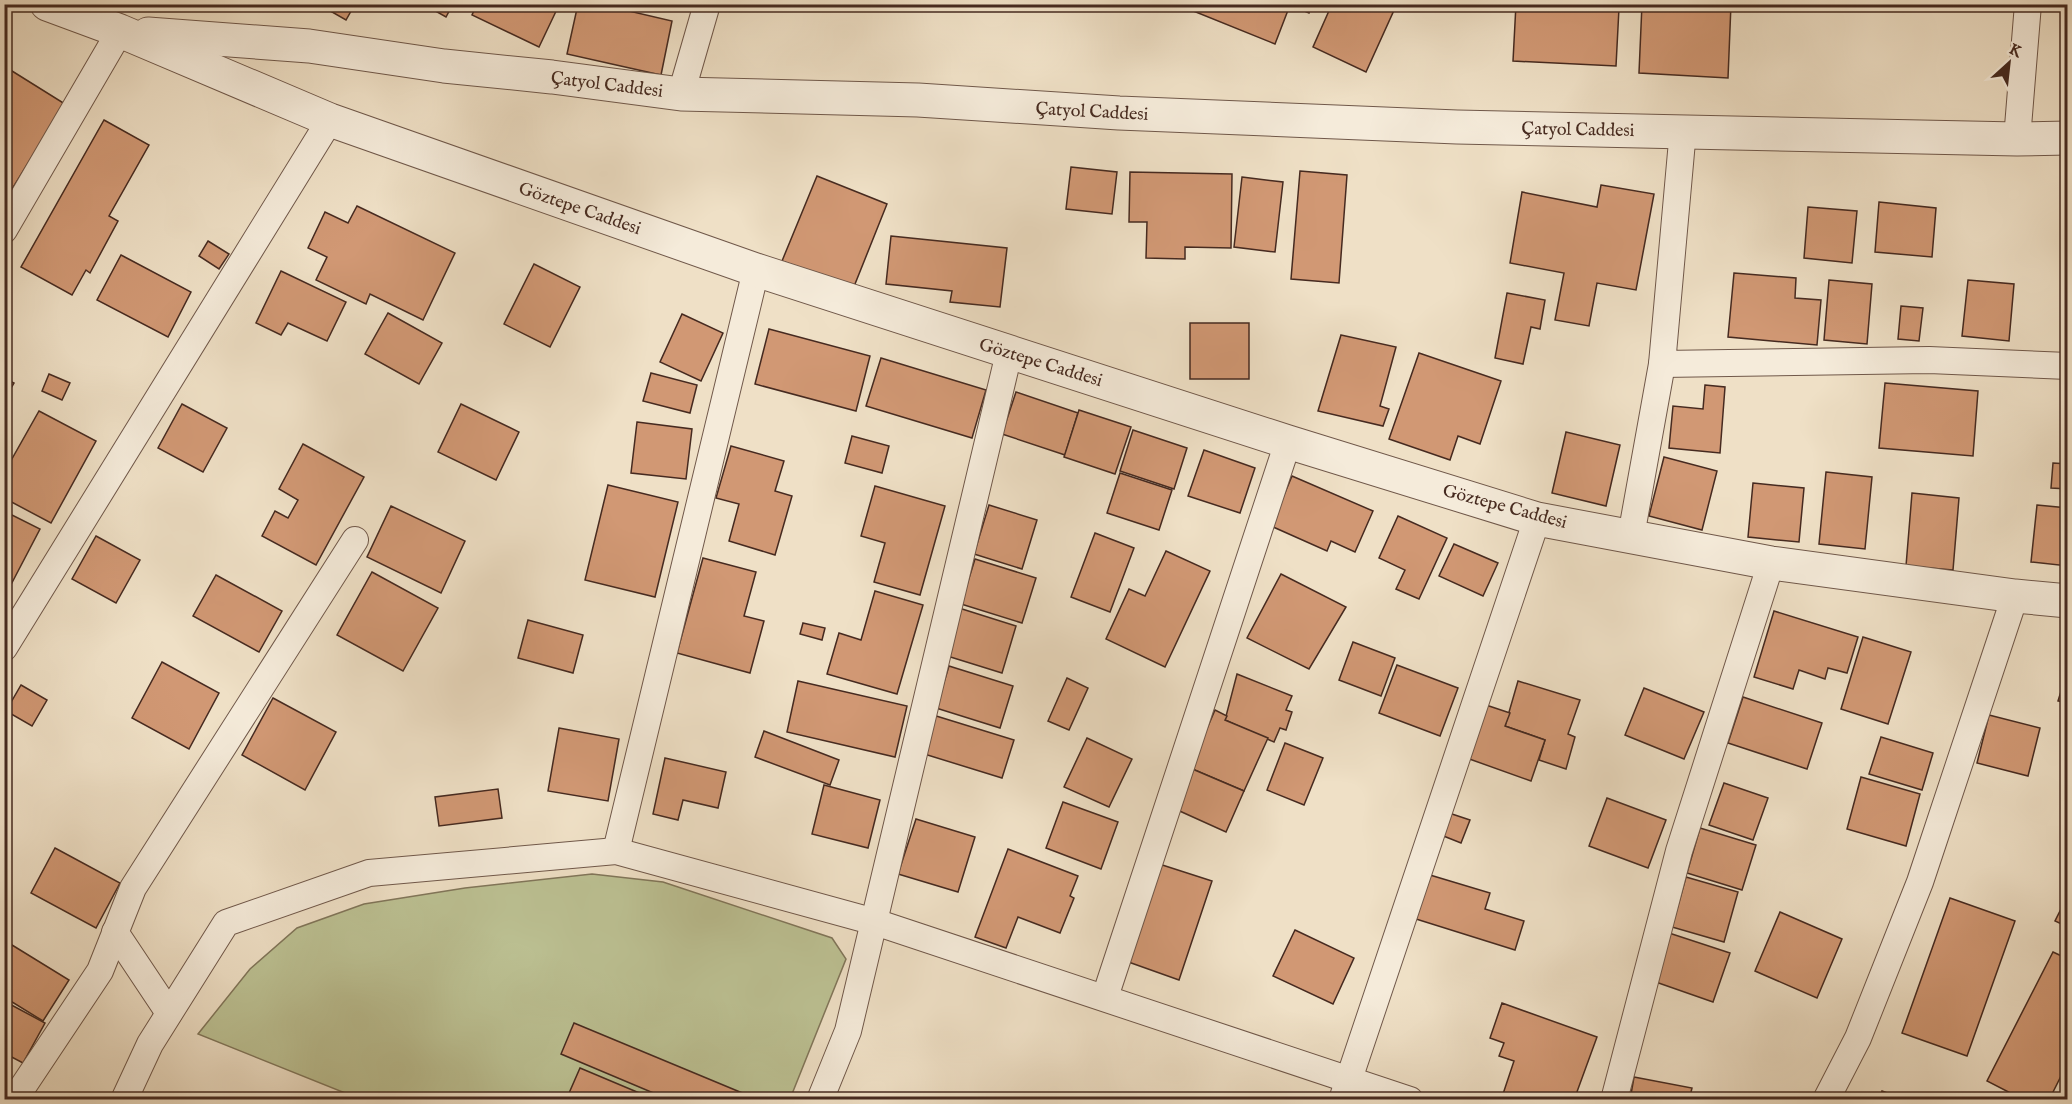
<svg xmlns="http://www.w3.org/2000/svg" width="2072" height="1104" font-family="'IM FELL English',serif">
<rect width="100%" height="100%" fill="#efe0c6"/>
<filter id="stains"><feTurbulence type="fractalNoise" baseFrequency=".00333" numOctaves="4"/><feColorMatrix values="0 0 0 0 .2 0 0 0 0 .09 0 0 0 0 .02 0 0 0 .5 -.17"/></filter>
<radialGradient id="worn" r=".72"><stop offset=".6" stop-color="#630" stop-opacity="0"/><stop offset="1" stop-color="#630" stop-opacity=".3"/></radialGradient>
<!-- green -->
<path fill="#bcc193" stroke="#81765a" stroke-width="1.5" d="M 592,874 L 663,882 L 832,938 L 846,959 L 790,1099 L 360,1099 L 198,1034 L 250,969 L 297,928 L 364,904 L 465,888 Z"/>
<!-- building -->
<g fill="#d19874" stroke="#462a20" stroke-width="1.5">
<path d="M 318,4 L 355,4 L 346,20 Z"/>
<path d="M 423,4 L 453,4 L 446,17 Z"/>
<path d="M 477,4 L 558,4 L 559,5 L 539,47 L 472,15 Z"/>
<path d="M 578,4 L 599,4 L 672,21 L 661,75 L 567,54 Z"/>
<path d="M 1176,4 L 1312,4 L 1309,13 L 1290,5 L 1275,44 Z"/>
<path d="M 1332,4 L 1387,4 L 1395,8 L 1366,72 L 1313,47 Z"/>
<path d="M 1516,4 L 1619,8 L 1616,66 L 1513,61 Z"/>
<path d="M 1642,4 L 1731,4 L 1728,78 L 1639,73 Z"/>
<path d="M 4,66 L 65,104 L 4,202 Z"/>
<path d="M 104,120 L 149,145 L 109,216 L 118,221 L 90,273 L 86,270 L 72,295 L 21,267 Z"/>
<path d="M 1071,167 L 1117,172 L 1112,214 L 1066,209 Z"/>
<path d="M 1300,171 L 1347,175 L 1339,283 L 1291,279 Z"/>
<path d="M 1130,172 L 1232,174 L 1231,248 L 1185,247 L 1185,259 L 1146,258 L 1147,222 L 1129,222 Z"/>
<path d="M 817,176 L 887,204 L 853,289 L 782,261 Z"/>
<path d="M 1242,177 L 1283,182 L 1275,252 L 1234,247 Z"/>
<path d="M 1601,185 L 1654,194 L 1636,290 L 1597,283 L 1589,326 L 1555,320 L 1564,273 L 1510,263 L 1522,192 L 1597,207 Z"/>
<path d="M 1879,202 L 1936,208 L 1932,257 L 1875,252 Z"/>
<path d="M 357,206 L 455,253 L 423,320 L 370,294 L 366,304 L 316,280 L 327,257 L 308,248 L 325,212 L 348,223 Z"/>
<path d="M 1808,207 L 1857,211 L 1852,263 L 1804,258 Z"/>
<path d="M 891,236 L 1007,248 L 1000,307 L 950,302 L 952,291 L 886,284 Z"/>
<path d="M 208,241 L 229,254 L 219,269 L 199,256 Z"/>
<path d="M 121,255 L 191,292 L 168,337 L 97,300 Z"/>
<path d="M 534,264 L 580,287 L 550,347 L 504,324 Z"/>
<path d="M 281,271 L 346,302 L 327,341 L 288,323 L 281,335 L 256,323 Z"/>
<path d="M 1734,273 L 1796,278 L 1795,298 L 1821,300 L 1817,345 L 1728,337 Z"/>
<path d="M 1829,280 L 1872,284 L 1867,344 L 1824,340 Z"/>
<path d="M 1968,280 L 2014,284 L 2009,341 L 1962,336 Z"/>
<path d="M 1507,293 L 1545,300 L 1540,329 L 1531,327 L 1523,364 L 1495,358 Z"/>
<path d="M 1901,306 L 1923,308 L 1919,341 L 1898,339 Z"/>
<path d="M 388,313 L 442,343 L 419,384 L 365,354 Z"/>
<path d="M 682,314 L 723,333 L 701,381 L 660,362 Z"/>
<rect x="1190" y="323" width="59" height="56"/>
<path d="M 769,329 L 870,356 L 856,411 L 755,384 Z"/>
<path d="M 1341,335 L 1396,347 L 1380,406 L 1389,409 L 1383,426 L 1318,411 Z"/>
<path d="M 1419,353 L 1501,381 L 1480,444 L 1458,436 L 1450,460 L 1389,439 Z"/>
<path d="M 881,358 L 986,390 L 972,438 L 866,406 Z"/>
<path d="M 651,373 L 697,385 L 690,413 L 643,401 Z"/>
<path d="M 49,374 L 70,383 L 62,400 L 42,391 Z"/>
<path d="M 4,378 L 14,383 L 4,400 Z"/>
<path d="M 1885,383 L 1978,391 L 1973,456 L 1879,448 Z"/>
<path d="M 1705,385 L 1725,387 L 1720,453 L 1669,448 L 1673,406 L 1703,409 Z"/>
<path d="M 1016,392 L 1078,413 L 1065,455 L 1002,434 Z"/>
<path d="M 182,404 L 227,428 L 203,472 L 158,448 Z"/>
<path d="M 461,404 L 519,432 L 496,480 L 438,452 Z"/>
<path d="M 1079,410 L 1131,427 L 1115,474 L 1064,457 Z"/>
<path d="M 39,411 L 96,441 L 51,523 L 4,498 L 4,473 Z"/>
<path d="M 637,422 L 692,429 L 686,479 L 631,473 Z"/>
<path d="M 1133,430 L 1187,448 L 1174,489 L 1120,471 Z"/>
<path d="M 1566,432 L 1620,445 L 1606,506 L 1552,493 Z"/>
<path d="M 852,436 L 889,446 L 882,473 L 845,463 Z"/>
<path d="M 303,444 L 364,477 L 316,565 L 262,536 L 275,511 L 288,518 L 298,500 L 279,489 Z"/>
<path d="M 731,446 L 784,461 L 775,491 L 792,496 L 775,555 L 729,541 L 739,504 L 716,498 Z"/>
<path d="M 1204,450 L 1255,468 L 1240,513 L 1188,496 Z"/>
<path d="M 1664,457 L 1717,471 L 1702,530 L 1649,516 Z"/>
<path d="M 2053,463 L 2068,464 L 2068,489 L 2051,488 Z"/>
<path d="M 1826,472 L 1872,477 L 1865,549 L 1819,544 Z"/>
<path d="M 1120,473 L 1172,490 L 1159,530 L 1107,513 Z"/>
<path d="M 1292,476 L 1373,511 L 1355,552 L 1331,541 L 1327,551 L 1271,526 Z"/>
<path d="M 1753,483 L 1804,488 L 1799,542 L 1748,537 Z"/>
<path d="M 608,485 L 678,502 L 655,597 L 585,580 Z"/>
<path d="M 875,486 L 945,506 L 920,595 L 874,582 L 885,543 L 861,536 Z"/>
<path d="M 1912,493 L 1959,498 L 1953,570 L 1906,566 Z"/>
<path d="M 989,505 L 1037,520 L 1022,569 L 974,554 Z"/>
<path d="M 2037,505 L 2068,508 L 2068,566 L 2031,562 Z"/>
<path d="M 391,506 L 465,541 L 441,593 L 367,557 Z"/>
<path d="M 4,511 L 40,529 L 4,598 Z"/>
<path d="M 1398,516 L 1447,538 L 1419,599 L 1396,589 L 1405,570 L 1379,558 Z"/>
<path d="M 1095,533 L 1134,548 L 1110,612 L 1071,597 Z"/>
<path d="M 96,536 L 140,560 L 116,603 L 72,579 Z"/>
<path d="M 1454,544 L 1498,563 L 1483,596 L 1439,576 Z"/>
<path d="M 1166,551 L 1210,571 L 1165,667 L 1106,639 L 1129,589 L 1145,596 Z"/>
<path d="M 703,558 L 756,572 L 744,616 L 764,621 L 750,673 L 677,653 Z"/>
<path d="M 975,559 L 1036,578 L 1022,623 L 961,604 Z"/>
<path d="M 372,572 L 438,608 L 403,671 L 337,635 Z"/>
<path d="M 1281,574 L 1346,607 L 1309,669 L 1247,638 Z"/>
<path d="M 216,575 L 282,611 L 259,652 L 193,616 Z"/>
<path d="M 875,591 L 923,605 L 897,694 L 827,674 L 839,633 L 861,640 Z"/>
<path d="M 959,608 L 1016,626 L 1002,673 L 944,655 Z"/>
<path d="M 1774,611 L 1858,637 L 1847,673 L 1828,668 L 1825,679 L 1799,670 L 1793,689 L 1754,677 Z"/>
<path d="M 528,620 L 583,635 L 573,673 L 518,658 Z"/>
<path d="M 803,623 L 825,628 L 822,640 L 800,634 Z"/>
<path d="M 1863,637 L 1911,652 L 1888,724 L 1841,709 Z"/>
<path d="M 1353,642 L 1395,658 L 1381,696 L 1339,680 Z"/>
<path d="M 162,662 L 219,693 L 189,749 L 132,718 Z"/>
<path d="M 1397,665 L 1458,688 L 1440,736 L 1379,713 Z"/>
<path d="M 949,666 L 1013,686 L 1000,728 L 936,708 Z"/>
<path d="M 2068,669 L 2068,703 L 2058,701 Z"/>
<path d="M 1237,674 L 1292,696 L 1286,710 L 1292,712 L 1286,730 L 1280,728 L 1274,742 L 1225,720 Z"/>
<path d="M 1067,678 L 1088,688 L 1069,730 L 1048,721 Z"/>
<path d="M 798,681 L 907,706 L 895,757 L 787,732 Z"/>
<path d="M 1518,681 L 1580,700 L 1568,734 L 1575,737 L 1566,769 L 1539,760 L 1545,740 L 1505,726 Z"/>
<path d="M 21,685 L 47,700 L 32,726 L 6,711 Z"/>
<path d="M 1644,688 L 1704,712 L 1684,759 L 1625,735 Z"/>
<path d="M 1743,697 L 1822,723 L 1807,769 L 1728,743 Z"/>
<path d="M 273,698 L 336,732 L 305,790 L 242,755 Z"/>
<path d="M 1480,703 L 1510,713 L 1505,726 L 1545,740 L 1531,781 L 1461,756 Z"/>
<path d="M 1215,710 L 1227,716 L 1225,720 L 1268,738 L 1244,791 L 1190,768 Z"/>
<path d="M 933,715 L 1014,740 L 1002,778 L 921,753 Z"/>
<path d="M 1989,715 L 2040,728 L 2028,776 L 1977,763 Z"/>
<path d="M 559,728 L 619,739 L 608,801 L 548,791 Z"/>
<path d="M 764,731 L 839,760 L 830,785 L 755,757 Z"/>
<path d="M 1881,737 L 1933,753 L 1922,790 L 1869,774 Z"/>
<path d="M 1087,738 L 1132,759 L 1109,807 L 1064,787 Z"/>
<path d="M 1285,743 L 1323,758 L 1304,805 L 1267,790 Z"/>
<path d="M 665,758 L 726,772 L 718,808 L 683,800 L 678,820 L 653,814 Z"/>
<path d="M 1190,768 L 1244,791 L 1226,832 L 1173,808 Z"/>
<path d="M 1861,777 L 1920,794 L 1906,846 L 1847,829 Z"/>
<path d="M 1724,783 L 1768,798 L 1753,840 L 1709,825 Z"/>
<path d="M 824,785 L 880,800 L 868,848 L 812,834 Z"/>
<path d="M 498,789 L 502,818 L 439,826 L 435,797 Z"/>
<path d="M 1607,798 L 1666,820 L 1648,868 L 1589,846 Z"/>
<path d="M 1063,802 L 1118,822 L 1101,869 L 1046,848 Z"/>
<path d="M 1449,813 L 1470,820 L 1461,843 L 1441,835 Z"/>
<path d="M 916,819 L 975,837 L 958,892 L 898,874 Z"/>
<path d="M 1700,828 L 1756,845 L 1742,890 L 1687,873 Z"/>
<path d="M 55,848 L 120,883 L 96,928 L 31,893 Z"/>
<path d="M 1008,849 L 1078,876 L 1070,896 L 1074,898 L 1060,933 L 1018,917 L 1006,948 L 975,937 Z"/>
<path d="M 1153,862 L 1212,881 L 1179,980 L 1120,959 Z"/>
<path d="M 1430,875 L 1490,893 L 1485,909 L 1524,921 L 1515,950 L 1416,919 Z"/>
<path d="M 1686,877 L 1738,892 L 1724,942 L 1672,927 Z"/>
<path d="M 2068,895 L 2068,927 L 2055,921 Z"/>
<path d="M 1950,898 L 2015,921 L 1967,1056 L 1902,1033 Z"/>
<path d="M 1780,912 L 1842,939 L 1817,998 L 1755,971 Z"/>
<path d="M 1295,930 L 1354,958 L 1333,1004 L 1273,976 Z"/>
<path d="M 1666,932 L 1730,953 L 1713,1002 L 1650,980 Z"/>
<path d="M 12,945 L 69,980 L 43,1021 L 4,997 L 4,958 Z"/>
<path d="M 2053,952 L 2068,959 L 2068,1062 L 2049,1100 L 2024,1100 L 1987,1081 Z"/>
<path d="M 4,1001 L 45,1023 L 23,1063 L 4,1053 Z"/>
<path d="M 1502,1003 L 1597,1037 L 1574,1100 L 1501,1100 L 1514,1061 L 1499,1056 L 1504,1043 L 1490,1038 Z"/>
<path d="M 574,1023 L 752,1097 L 751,1100 L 670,1100 L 561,1054 Z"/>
<path d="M 580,1068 L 656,1100 L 566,1100 Z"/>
<path d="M 1634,1077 L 1692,1088 L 1689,1100 L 1630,1100 Z"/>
<path d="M 1882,1091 L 1906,1100 L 1879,1100 Z"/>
</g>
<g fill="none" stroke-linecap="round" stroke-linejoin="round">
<!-- minor casing -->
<g stroke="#70584a" stroke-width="28">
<g id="minor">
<path d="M 681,94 L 707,4"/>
<path d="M 1683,130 L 1662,364 L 1929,360 L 2068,366"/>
<path d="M 2017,139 L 2028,4"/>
<path d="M 4,230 L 120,31"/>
<path d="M 1631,536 L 1662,364"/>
<path d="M 4,648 L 330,120"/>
<path d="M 616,851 L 756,270"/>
<path d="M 115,932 L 169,1013"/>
<path d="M 1105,997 L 1288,442"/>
<path d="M 14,1100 L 100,971 L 133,888 L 355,540"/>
<path d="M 124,1100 L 150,1044 L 226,923 L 369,873 L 616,851 L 875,922 L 1410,1100"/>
<path d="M 820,1100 L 848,1031 L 1009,353"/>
<path d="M 1342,1100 L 1537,519"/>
<path d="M 1614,1100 L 1679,851 L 1771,563"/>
<path d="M 1826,1100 L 1858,1038 L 1920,882 L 2015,596"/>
</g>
</g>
<!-- tertiary casing -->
<g stroke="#70584a" stroke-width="35">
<g id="tertiary">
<path d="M 47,4 L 120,31 L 330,120 L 756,270 L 1288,442 L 1537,519 L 1771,563 L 2015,596 L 2068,601"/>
<path d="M 148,34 L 309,46 L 444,66 L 552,77 L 681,94 L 918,100 L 1119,113 L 1457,127 L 2017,139 L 2068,138"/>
</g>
</g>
<!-- minor -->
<use href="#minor" stroke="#f5ebda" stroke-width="26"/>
<!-- tertiary -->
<use href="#tertiary" stroke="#f5ebda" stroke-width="33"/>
</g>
<g text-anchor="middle" stroke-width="6" stroke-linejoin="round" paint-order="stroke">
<!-- street labels -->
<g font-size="18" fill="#462a20" stroke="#f5ebda">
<text transform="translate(607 84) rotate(7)" y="6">Çatyol Caddesi</text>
<text transform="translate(1092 111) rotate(3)" y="6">Çatyol Caddesi</text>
<text transform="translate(1578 129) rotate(1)" y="6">Çatyol Caddesi</text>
<text transform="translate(580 208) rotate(19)" y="6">Göztepe Caddesi</text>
<text transform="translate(1041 362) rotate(17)" y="6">Göztepe Caddesi</text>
<text transform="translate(1505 506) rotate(15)" y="6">Göztepe Caddesi</text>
</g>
</g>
<!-- margin -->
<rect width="2072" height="1104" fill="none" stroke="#efe0c6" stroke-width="24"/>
<rect x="6" y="6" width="2060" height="1092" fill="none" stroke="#462a20" stroke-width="3"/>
<rect x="12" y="12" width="2048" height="1080" fill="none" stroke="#462a20" stroke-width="1.5"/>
<!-- north arrow -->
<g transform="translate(2009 63) rotate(27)" stroke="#f5ebda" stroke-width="4.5" paint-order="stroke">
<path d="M0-4.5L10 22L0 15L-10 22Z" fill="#462a20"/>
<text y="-9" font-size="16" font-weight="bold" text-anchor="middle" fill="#462a20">K</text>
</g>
<rect width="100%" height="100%" filter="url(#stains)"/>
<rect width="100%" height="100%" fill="url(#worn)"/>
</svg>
